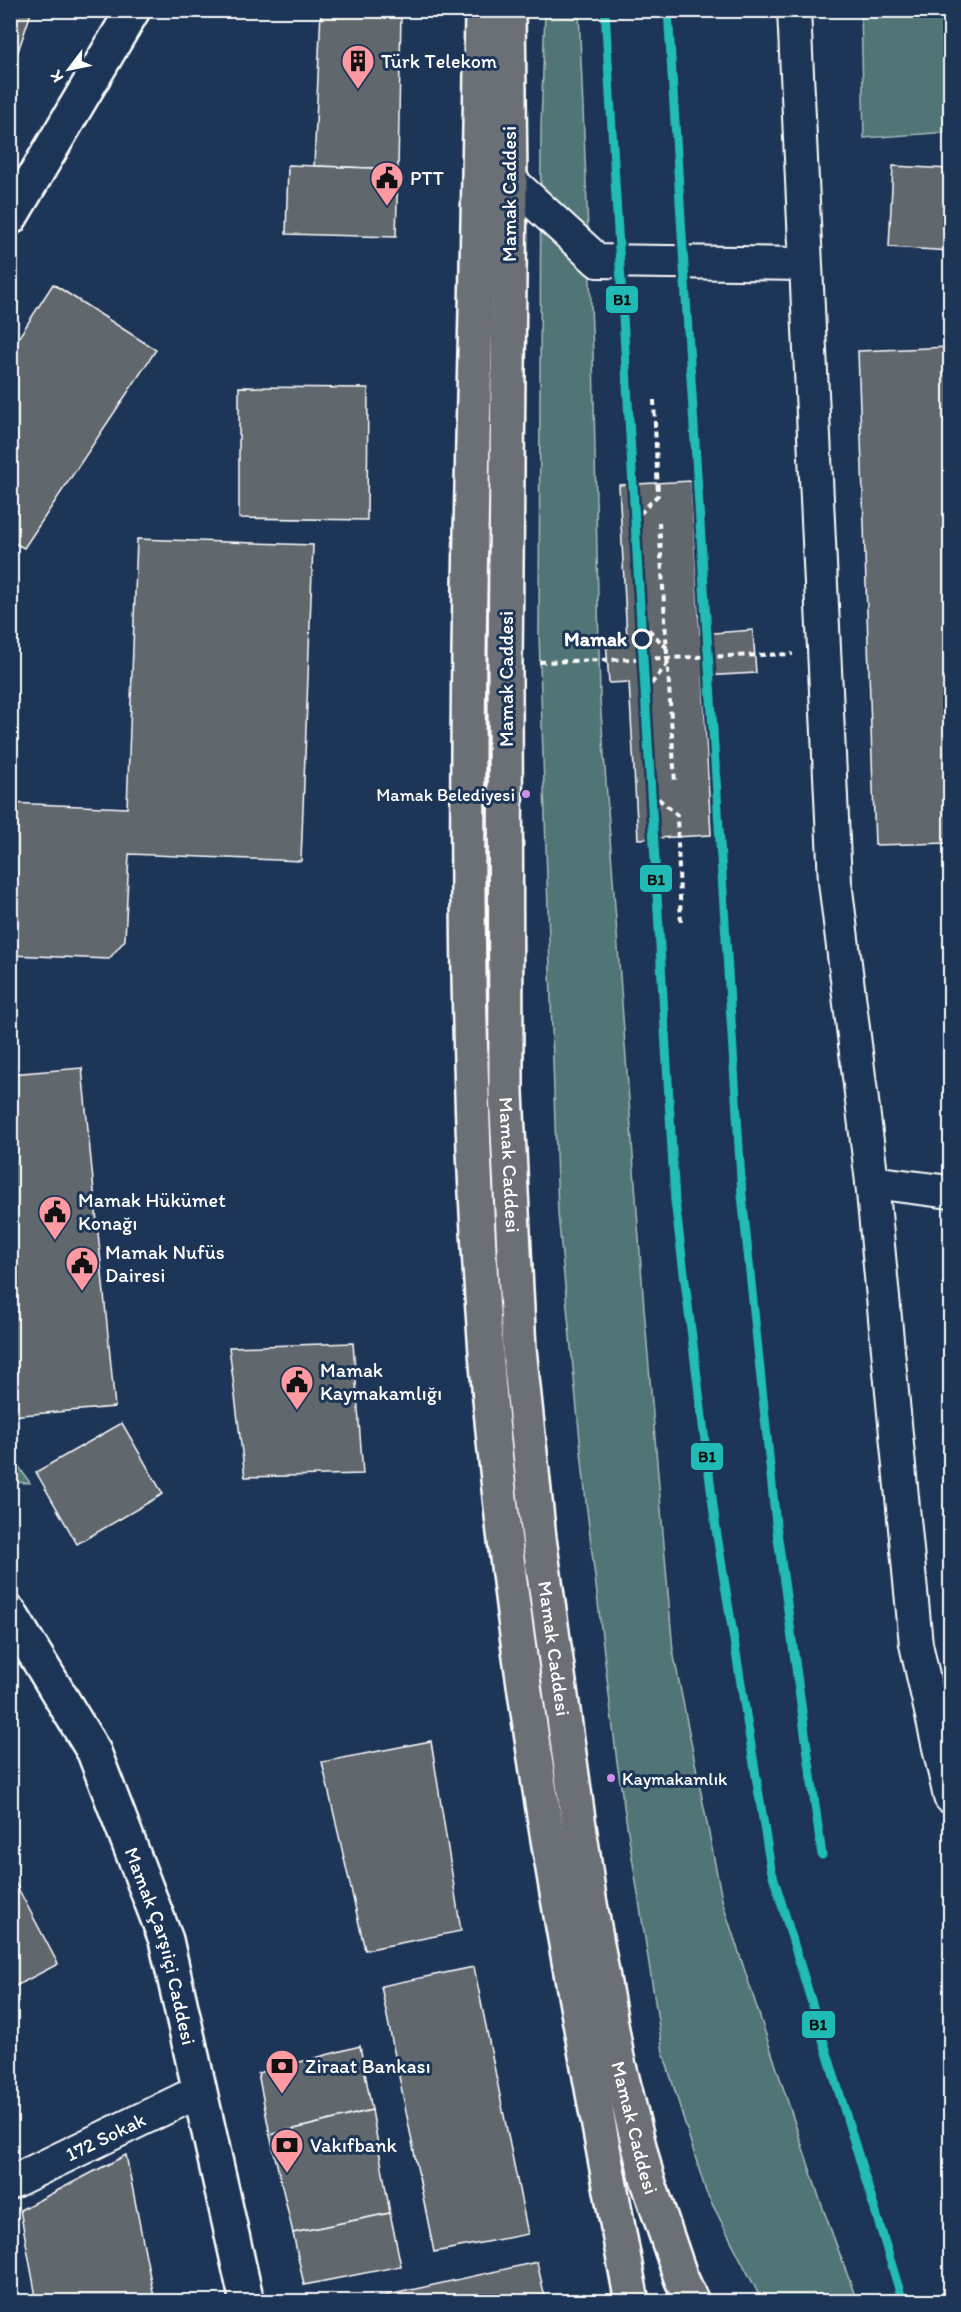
<svg xmlns="http://www.w3.org/2000/svg" width="961" height="2312" font-family="Itim,sans-serif">
<rect width="100%" height="100%" fill="#1d3557"/>
<filter id="ink" filterUnits="userSpaceOnUse"><feTurbulence type="fractalNoise" baseFrequency=".0167" numOctaves="2"/><feDisplacementMap in="SourceGraphic" scale="12" xChannelSelector="R" yChannelSelector="G"/><feConvolveMatrix kernelMatrix="1 2 1 2 8 2 1 2 1" color-interpolation-filters="sRGB"/></filter>
<g filter="url(#ink)">
<!-- green -->
<g fill="#517576" stroke="#a8baba" stroke-width="1.5">
<path d="M 545,11 L 579,11 L 593,353 L 600,699 L 644,1308 L 673,1651 L 723,1904 L 820,2200 L 857,2301 L 762,2301 L 706,2192 L 663,2052 L 617,1762 L 586,1502 L 558,1214 L 539,634 L 541,127 Z"/>
<path d="M 861,11 L 950,11 L 950,132 L 864,138 Z"/>
<path d="M 11,1455 L 30,1483 L 11,1482 Z"/>
</g>
<!-- building -->
<g fill="#61676d" stroke="#fff" stroke-width="1.5">
<path d="M 10,10 L 32,10 L 10,75 Z"/>
<path d="M 321,10 L 401,13 L 398,169 L 314,166 Z"/>
<path d="M 288,165 L 398,169 L 396,237 L 286,234 Z"/>
<path d="M 893,166 L 950,169 L 950,251 L 889,247 Z"/>
<path d="M 53,284 L 156,350 L 24,548 L 10,541 L 10,351 Z"/>
<path d="M 950,347 L 950,843 L 875,845 L 858,351 Z"/>
<path d="M 239,387 L 368,388 L 367,520 L 239,518 Z"/>
<path d="M 691,481 L 700,634 L 753,630 L 756,673 L 703,676 L 711,835 L 638,839 L 629,682 L 609,683 L 606,640 L 627,639 L 619,485 Z"/>
<path d="M 137,539 L 313,545 L 301,861 L 129,854 L 125,940 L 109,959 L 10,955 L 10,803 L 127,808 Z"/>
<path d="M 82,1068 L 115,1407 L 10,1416 L 10,1074 Z"/>
<path d="M 353,1343 L 363,1474 L 245,1477 L 229,1347 Z"/>
<path d="M 122,1423 L 163,1494 L 77,1544 L 36,1472 Z"/>
<path d="M 431,1741 L 461,1931 L 365,1950 L 322,1762 Z"/>
<path d="M 10,1873 L 58,1964 L 10,1989 Z"/>
<path d="M 474,1967 L 528,2234 L 434,2252 L 381,1986 Z"/>
<path d="M 360,2046 L 372,2110 L 270,2135 L 258,2073 Z"/>
<path d="M 372,2110 L 390,2213 L 293,2233 L 270,2135 Z"/>
<path d="M 126,2155 L 155,2302 L 37,2302 L 20,2210 Z"/>
<path d="M 390,2213 L 401,2266 L 304,2285 L 293,2233 Z"/>
<path d="M 537,2262 L 546,2302 L 357,2302 Z"/>
</g>
<g fill="none" stroke-linecap="round" stroke-linejoin="round">
<!-- minor casing -->
<g stroke="#fff" stroke-width="36">
<g id="minor">
<path d="M 794,10 L 835,882 L 872,1182 L 950,1192"/>
<path d="M 489,178 L 510,180 L 598,261 L 804,264"/>
<path d="M 872,1182 L 916,1644 L 950,1797"/>
<path id="s1" d="M 10,2183 L 200,2091"/>
</g>
</g>
<!-- secondary casing -->
<g stroke="#fff" stroke-width="38">
<g id="secondary">
<path d="M 10,218 L 133,10"/>
<path id="s2" d="M 10,1613 L 94,1752 L 166,1940 L 247,2302"/>
</g>
</g>
<!-- primary casing -->
<g stroke="#fff" stroke-width="38">
<g id="primary">
<path d="M 482,10 C 476,458 451,906 486,1352 C 511,1670 573,1989 632,2302"/>
<path id="s3" d="M 508,10 L 510,180 L 505,664 L 506,1092 L 519,1349 L 539,1538 L 589,1898 L 617,2058 L 647,2178 L 681,2278 L 692,2302"/>
</g>
</g>
<!-- path -->
<g stroke="#fff" stroke-width="4" stroke-dasharray="6 4.5" stroke-linecap="butt">
<path d="M 654,400 L 658,495 L 636,518 L 641,622 L 667,648"/>
<path d="M 659,522 L 675,784"/>
<path d="M 539,662 L 793,654"/>
<path d="M 668,663 L 644,693 L 652,793 L 677,815 L 681,925"/>
</g>
<!-- minor -->
<use href="#minor" stroke="#1d3557" stroke-width="32"/>
<!-- secondary -->
<use href="#secondary" stroke="#1d3557" stroke-width="33"/>
<!-- primary -->
<use href="#primary" stroke="#6b6f75" stroke-width="33"/>
<!-- rail-1 casing -->
<g stroke="#1d3557" stroke-width="14">
<g id="rail-1">
<path d="M 605,10 L 675,1201 L 716,1529 L 771,1869 L 903,2302"/>
<path d="M 668,10 L 742,1195 L 776,1524 L 822,1855"/>
</g>
</g>
<!-- rail-1 -->
<use href="#rail-1" stroke="#20bbb6" stroke-width="9"/>
</g>
</g>
<!-- icons -->
<defs>
<g id="building-pin" transform="scale(1.725)"><path d="M0 17L-7.5 6A9.5 9.5 0 1 1 7.5 6Z" fill="#ff9aa2" stroke="#1d3557"/><path d="M-4-6H4V6H1V3H-1V6H-4ZM-2.5-4.3h1.7v1.8h-1.7ZM.8-4.3h1.7v1.8H.8ZM-2.5-1h1.7V.8h-1.7ZM.8-1h1.7V.8H.8Z" fill="#111"/></g>
<g id="civic-pin" transform="scale(1.725)"><path d="M0 17L-7.5 6A9.5 9.5 0 1 1 7.5 6Z" fill="#ff9aa2" stroke="#1d3557"/><path d="M-.6-6.5H3V-4.5H.6V-3L4-1V1h2V6H-6V1h2V-1L-.6-3ZM-1.2 2.5V6h2.4V2.5Z" fill="#111"/></g>
<g id="bank-pin" transform="scale(1.725)"><path d="M0 17L-7.5 6A9.5 9.5 0 1 1 7.5 6Z" fill="#ff9aa2" stroke="#1d3557"/><path d="M-6-4H6V4H-6ZM0-2.3a2.3 2.3 0 1 0 0 4.6a2.3 2.3 0 1 0 0-4.6Z" fill="#111"/></g>
</defs>
<g fill-rule="evenodd">
<use href="#building-pin" x="358" y="61"/>
<use href="#civic-pin" x="387" y="178"/>
<use href="#civic-pin" x="55" y="1212"/>
<use href="#civic-pin" x="82" y="1263"/>
<use href="#civic-pin" x="297" y="1382"/>
<use href="#bank-pin" x="282" y="2066"/>
<use href="#bank-pin" x="287" y="2145"/>
</g>
<!-- markers -->
<circle fill="#1d3557" stroke="#fff" stroke-width="3" cx="642" cy="639" r="9"/>
<g fill="#ce8fe9" stroke="#1d3557" stroke-width="2">
<circle cx="526" cy="794" r="5"/>
<circle cx="611" cy="1778" r="5"/>
</g>
<g text-anchor="middle" stroke-width="6" stroke-linejoin="round" paint-order="stroke">
<!-- bus labels -->
<g font-size="18" fill="#fff" stroke="#1d3557" text-anchor="end">
<text x="515" y="801">Mamak Belediyesi</text>
<text x="622" y="1785" text-anchor="start">Kaymakamlık</text>
</g>
<!-- poi labels -->
<g font-size="20" fill="#fff" stroke="#1d3557" text-anchor="start">
<text x="381" y="68">Türk Telekom</text>
<text x="410" y="185">PTT</text>
<text x="78" y="1207">Mamak Hükümet<tspan x="78" dy="23">Konağı</tspan></text>
<text x="105" y="1259">Mamak Nufüs<tspan x="105" dy="23">Dairesi</tspan></text>
<text x="320" y="1377">Mamak<tspan x="320" dy="23">Kaymakamlığı</tspan></text>
<text x="305" y="2073">Ziraat Bankası</text>
<text x="310" y="2152">Vakıfbank</text>
</g>
<!-- street labels -->
<g font-size="20" fill="#fff" stroke="#1d3557">
<text transform="translate(509 194) rotate(-90)" y="7">Mamak Caddesi</text>
<text transform="translate(506 679) rotate(-90)" y="7">Mamak Caddesi</text>
<text dy="7" stroke="none"><textPath href="#s3" startOffset="1155">Mamak Caddesi</textPath></text>
<text dy="7" stroke="none"><textPath href="#s3" startOffset="1641">Mamak Caddesi</textPath></text>
<text dy="7" stroke="none"><textPath href="#s2" startOffset="368">Mamak Çarşıiçi Caddesi</textPath></text>
<text dy="7" stroke="none"><textPath href="#s3" startOffset="2127">Mamak Caddesi</textPath></text>
<text dy="7" stroke="none"><textPath href="#s1" startOffset="106">172 Sokak</textPath></text>
</g>
<!-- stop labels -->
<g font-size="20" font-weight="bold" fill="#fff" stroke="#1d3557" text-anchor="end">
<text x="627" y="646">Mamak</text>
</g>
</g>
<g stroke="#1d3557" stroke-width="2">
<rect x="605" y="285" width="34" height="29" rx="6" fill="#20bbb6"/>
<rect x="639" y="864" width="34" height="29" rx="6" fill="#20bbb6"/>
<rect x="690" y="1442" width="34" height="29" rx="6" fill="#20bbb6"/>
<rect x="801" y="2010" width="35" height="29" rx="6" fill="#20bbb6"/>
</g>
<g font-size="16" text-anchor="middle" font-weight="bold" fill="#111">
<text x="622" y="305">B1</text>
<text x="656" y="885">B1</text>
<text x="707" y="1462">B1</text>
<text x="818" y="2030">B1</text>
</g>
<!-- margin -->
<rect width="961" height="2312" fill="none" stroke="#1d3557" stroke-width="36"/>
<rect x="18" y="18" width="925" height="2276" fill="none" stroke="#fff" stroke-width="2" filter="url(#ink)"/>
<!-- north arrow -->
<g transform="translate(69 69) rotate(238)" stroke="#1d3557" stroke-width="4.5" paint-order="stroke">
<path d="M0-4.5L10 22L0 15L-10 22Z" fill="#ffffff"/>
<text y="-9" font-size="16" font-weight="bold" text-anchor="middle" fill="#ffffff">K</text>
</g>
</svg>
